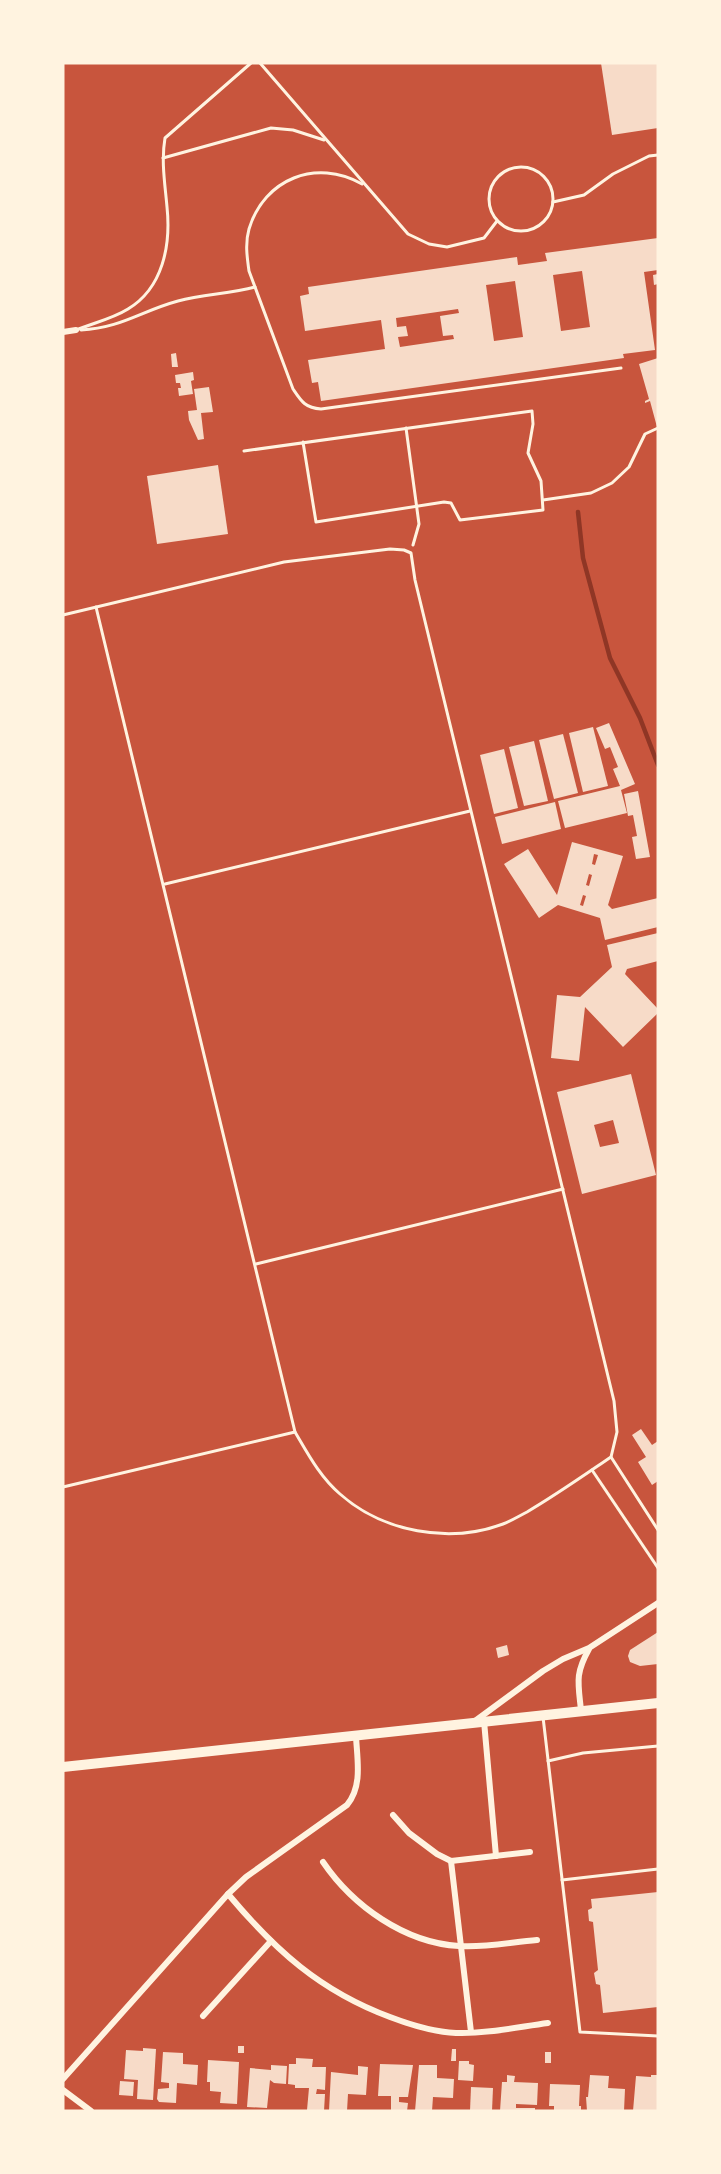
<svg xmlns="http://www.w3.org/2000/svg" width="721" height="2174" font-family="Lora,serif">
<rect width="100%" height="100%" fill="#c8553d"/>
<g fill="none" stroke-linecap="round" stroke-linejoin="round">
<!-- stream -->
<path stroke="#8f3625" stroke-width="4.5" d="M 578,512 L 583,558 L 610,658 L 640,718 L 658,765"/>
</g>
<!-- building -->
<g fill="#f7dbc8" fill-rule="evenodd">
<path d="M 601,63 L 658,63 L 658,128 L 612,135 Z"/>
<path d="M 658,238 L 658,270 L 644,272 L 655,350 L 623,354 L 624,358 L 321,401 L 318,382 L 312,383 L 308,360 L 385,349 L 381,320 L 305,331 L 300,296 L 309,294 L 308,287 L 517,257 L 518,265 L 547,261 L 545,253 ZM 582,271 L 590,327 L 561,331 L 553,275 ZM 515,281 L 523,337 L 494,341 L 486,285 ZM 458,309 L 459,313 L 440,316 L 443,336 L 453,335 L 454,339 L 400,347 L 398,337 L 408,336 L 406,326 L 397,327 L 396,318 Z"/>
<path d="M 658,274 L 658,284 L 654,285 L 653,275 Z"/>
<path d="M 176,353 L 178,367 L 172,367 L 171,354 Z"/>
<path d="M 658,358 L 658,426 L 657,427 L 650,401 L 645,403 L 645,401 L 649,399 L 639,364 Z"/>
<path d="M 193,372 L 194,380 L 191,381 L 193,394 L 179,396 L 178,388 L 181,388 L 180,383 L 176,383 L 175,375 Z"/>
<path d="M 209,387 L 213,412 L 201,413 L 204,439 L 198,440 L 189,420 L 188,411 L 197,410 L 194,389 Z"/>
<path d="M 218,465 L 228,534 L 157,544 L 147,476 Z"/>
<path d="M 609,723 L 635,784 L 621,790 L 627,813 L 565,828 L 558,801 L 620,786 L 613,769 L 618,767 L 610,747 L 605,749 L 596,728 Z"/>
<path d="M 593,727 L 608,786 L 583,792 L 569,733 Z"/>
<path d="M 563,734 L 578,793 L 554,799 L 539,740 Z"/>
<path d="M 534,741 L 548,801 L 524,806 L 509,747 Z"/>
<path d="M 504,749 L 518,808 L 494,814 L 480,755 Z"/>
<path d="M 638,791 L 650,857 L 636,859 L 632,837 L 637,836 L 633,815 L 628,816 L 624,794 Z"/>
<path d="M 555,802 L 561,829 L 502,844 L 495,817 Z"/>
<path d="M 572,842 L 623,856 L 608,905 L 612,909 L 658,898 L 658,927 L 605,940 L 600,918 L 558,905 L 539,918 L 504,864 L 528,849 L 557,895 ZM 594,854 L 598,855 L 595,865 L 592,864 ZM 589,874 L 592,875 L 589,886 L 586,885 ZM 583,895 L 586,896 L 583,906 L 580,905 Z"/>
<path d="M 658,933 L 658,961 L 627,969 L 625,974 L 658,1009 L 658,1013 L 623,1047 L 585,1007 L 579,1061 L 551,1058 L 557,995 L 580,997 L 612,967 L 607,945 Z"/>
<path d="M 631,1074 L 656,1175 L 582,1194 L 557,1092 ZM 613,1120 L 619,1143 L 600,1147 L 594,1125 Z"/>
<path d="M 641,1429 L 652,1445 L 658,1441 L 658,1481 L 652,1485 L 638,1462 L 646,1457 L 632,1435 Z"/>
<path d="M 658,1632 L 658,1664 L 640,1666 L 630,1662 L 628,1656 L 630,1650 Z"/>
<path d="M 507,1645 L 509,1655 L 498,1658 L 496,1648 Z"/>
<path d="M 658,1892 L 658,2007 L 603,2013 L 600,1985 L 596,1984 L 594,1973 L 598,1970 L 593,1922 L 589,1921 L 588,1910 L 592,1908 L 591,1899 Z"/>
<rect x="238" y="2046" width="6" height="7"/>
<path d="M 143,2048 L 156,2049 L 153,2100 L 137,2099 L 138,2080 L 124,2079 L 126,2050 L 143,2051 Z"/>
<path d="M 452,2049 L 456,2049 L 456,2061 L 451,2061 Z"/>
<path d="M 163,2052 L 183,2053 L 183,2064 L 198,2065 L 197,2085 L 177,2083 L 176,2103 L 159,2102 L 157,2099 L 158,2089 L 169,2088 L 169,2083 L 161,2082 Z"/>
<rect x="545" y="2052" width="6" height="11"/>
<path d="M 296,2058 L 313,2059 L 312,2067 L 326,2067 L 325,2090 L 317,2089 L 316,2094 L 325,2094 L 324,2111 L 307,2110 L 309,2088 L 295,2088 L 295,2085 L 288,2084 L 289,2064 L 296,2064 Z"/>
<path d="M 208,2060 L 239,2062 L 237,2104 L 220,2103 L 221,2092 L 210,2091 L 210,2082 L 207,2082 Z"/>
<path d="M 459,2061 L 469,2061 L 469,2064 L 474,2065 L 473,2081 L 458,2080 Z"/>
<path d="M 380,2064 L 413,2065 L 408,2097 L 399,2097 L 399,2102 L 408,2103 L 407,2111 L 391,2111 L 391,2096 L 378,2096 Z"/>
<path d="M 271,2065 L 287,2066 L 286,2084 L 274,2083 L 270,2080 L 267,2108 L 247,2107 L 250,2068 L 271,2070 Z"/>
<path d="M 419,2065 L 437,2065 L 437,2078 L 454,2079 L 453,2098 L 433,2097 L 432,2111 L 415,2111 Z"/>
<path d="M 358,2066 L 368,2067 L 366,2095 L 348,2094 L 347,2111 L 329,2111 L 331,2072 L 358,2075 Z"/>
<path d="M 507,2075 L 515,2076 L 514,2082 L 538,2083 L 537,2105 L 516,2104 L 516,2108 L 535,2108 L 535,2111 L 500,2111 L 502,2082 L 507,2082 Z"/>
<path d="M 590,2075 L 609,2076 L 608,2088 L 625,2089 L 624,2111 L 587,2111 L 586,2097 L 588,2097 Z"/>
<path d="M 651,2075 L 658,2075 L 658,2110 L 633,2111 L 636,2076 L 651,2077 Z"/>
<path d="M 120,2081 L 134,2082 L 133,2096 L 119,2095 Z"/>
<path d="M 550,2084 L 580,2085 L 579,2106 L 581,2106 L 581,2111 L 554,2111 L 554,2106 L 549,2106 Z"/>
<path d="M 471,2087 L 493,2088 L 492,2111 L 470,2111 Z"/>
</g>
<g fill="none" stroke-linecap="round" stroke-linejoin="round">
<!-- path -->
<g stroke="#fff3e0" stroke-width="3">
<path d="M 406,428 L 419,524 L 413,545"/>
<path d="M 244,451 L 532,411 L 533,424 L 528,453 L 541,481 L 543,510 L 460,520 L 451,503 L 444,502 L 316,522 L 303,442"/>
<path d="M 543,500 L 591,493 L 612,483 L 629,467 L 645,434 L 658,428"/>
</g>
<!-- service -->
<g stroke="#fff3e0" stroke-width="3">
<path d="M 260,63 L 408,234 L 429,244 L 447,247 L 484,238 L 497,221"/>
<path d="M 163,158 L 271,128 L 293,130 L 324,140"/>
<circle cx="521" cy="199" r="32"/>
<path d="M 362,184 C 316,158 264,179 249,229 C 245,243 247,257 249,271 L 293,389 C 301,401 305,408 321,409 L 621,368"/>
<path d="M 553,202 L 584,195 L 613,174 L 649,156 L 658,155"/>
<path d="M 76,330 C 93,323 112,319 128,309 C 163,288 171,245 167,207 C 165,184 161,161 165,138 L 251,63"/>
<path d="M 81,330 C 121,328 141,311 178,301 C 203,294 229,294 255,287"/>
<path d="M 96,607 L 295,1432"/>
<path d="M 63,615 L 284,562 L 390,549 L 404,550 L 411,553 L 415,580 L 614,1401 L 617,1432 L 611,1457 C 583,1476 556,1495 527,1512 C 519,1516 511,1521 503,1524 C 449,1544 383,1532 340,1494 C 320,1477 308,1454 295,1432 L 63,1487"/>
<path d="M 165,884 L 470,811"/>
<path d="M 256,1264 L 563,1189"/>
<path d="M 611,1457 L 658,1530"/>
<path d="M 592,1470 L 658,1568"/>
<path d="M 543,1717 L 580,2032 L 658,2036"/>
<path d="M 548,1761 L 583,1753 L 658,1746"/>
<path d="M 562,1880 L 658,1869"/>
</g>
<!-- minor -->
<g stroke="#fff3e0" stroke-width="6">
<path d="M 63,332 L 76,330"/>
<path d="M 581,1710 C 578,1682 575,1674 589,1649"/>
<path d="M 475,1721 L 543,1671 L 563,1659 L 589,1648 L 658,1603"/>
<path d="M 484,1721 L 496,1856"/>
<path d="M 393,1815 L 409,1833 L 437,1854 L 451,1861 L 530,1852"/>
<path d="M 451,1861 L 471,2032"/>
<path d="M 323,1862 C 353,1906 405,1943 459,1946 C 484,1948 512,1942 537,1940"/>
<path d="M 228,1894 C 275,1950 320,1991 390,2017 C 411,2025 434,2032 456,2033 C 486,2034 518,2027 548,2023"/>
<path d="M 203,2016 L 271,1941"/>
<path d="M 63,2079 L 228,1894 L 246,1877 L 347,1805 C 363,1786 357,1759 356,1736"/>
<path d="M 63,2090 L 91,2111"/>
</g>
<!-- primary -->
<path stroke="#fff3e0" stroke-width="10" d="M 63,1767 L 658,1703"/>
</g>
<!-- border -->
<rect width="721" height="2174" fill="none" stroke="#fff3e0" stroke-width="129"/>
</svg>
